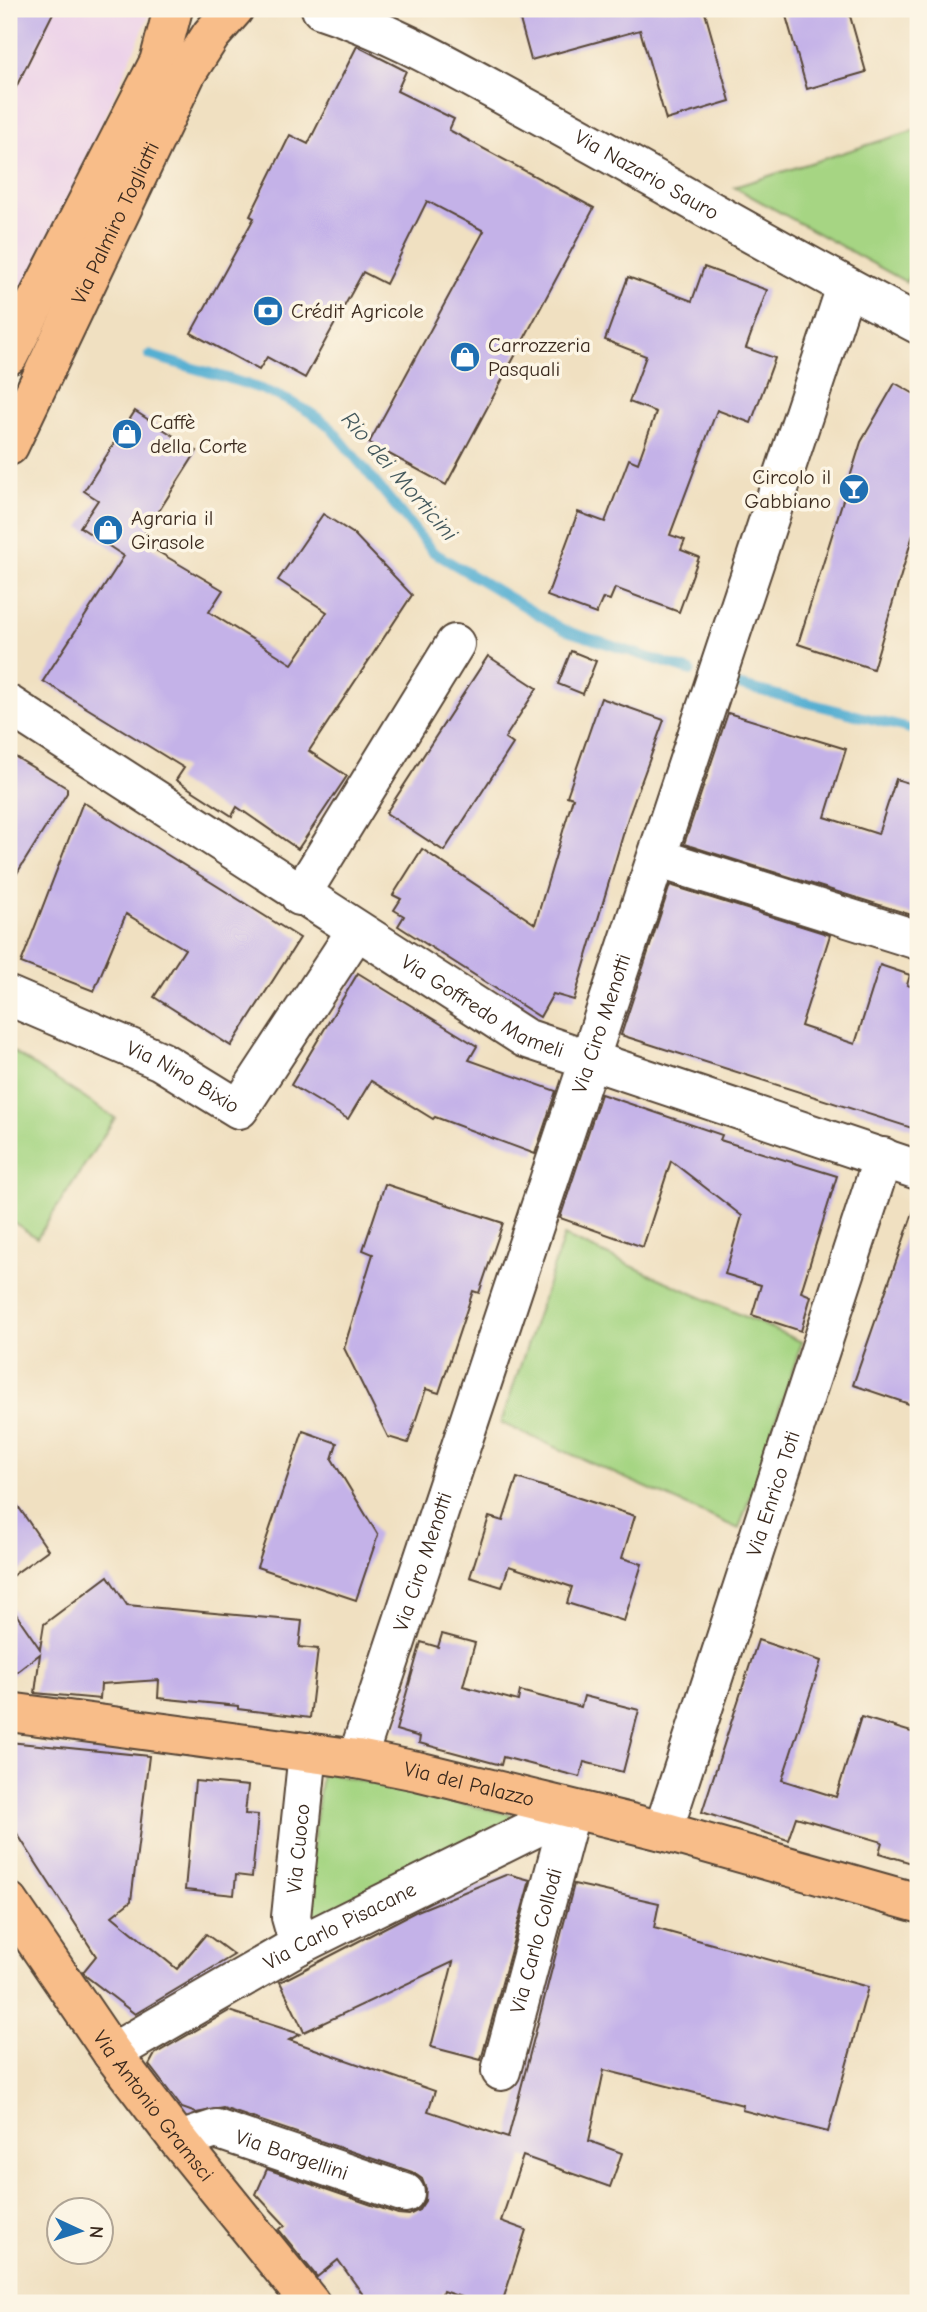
<svg xmlns="http://www.w3.org/2000/svg" width="927" height="2312" font-family="'Comic Neue',sans-serif">
<rect width="100%" height="100%" fill="#fcf5e5"/>
<filter id="ink" filterUnits="userSpaceOnUse"><feTurbulence type="fractalNoise" baseFrequency=".0143" numOctaves="2"/><feDisplacementMap in="SourceGraphic" scale="14" xChannelSelector="R" yChannelSelector="G"/><feConvolveMatrix kernelMatrix="1 2 1 2 8 2 1 2 1" color-interpolation-filters="sRGB"/></filter>
<filter id="wash" filterUnits="userSpaceOnUse"><feTurbulence type="fractalNoise" baseFrequency=".00686" numOctaves="4" result="noise"/><feDisplacementMap in="SourceGraphic" scale="28" xChannelSelector="R" yChannelSelector="G"/><feGaussianBlur stdDeviation="1.57" result="paint"/><feColorMatrix in="noise" values="0 0 0 0 0 0 0 0 0 0 0 0 0 0 0 0 0 1.4 0 .05"/><feComposite in="paint" operator="in"/></filter>
<g filter="url(#wash)">
<rect width="100%" height="100%" fill="#f0e0c1"/>
<!-- built -->
<path fill="#ecd1e9" d="M 9,9 L 152,9 L 25,300 L 9,293 Z"/>
<!-- green -->
<g fill="#a6d583" stroke="#708050" stroke-width="2">
<path d="M 918,129 L 918,260 L 906,282 L 734,187 Z"/>
<path d="M 9,1049 L 115,1118 L 37,1238 L 9,1219 Z"/>
<path d="M 564,1236 L 802,1342 L 739,1529 L 501,1423 Z"/>
<path d="M 322,1772 L 517,1816 L 303,1924 Z"/>
</g>
<g fill="none" stroke-linecap="round" stroke-linejoin="round">
<!-- stream -->
<g stroke="#55afd2" stroke-width="10">
<path d="M 149,355 C 207,374 283,387 330,427 L 433,552 L 564,630 L 691,671"/>
<path d="M 738,685 L 918,731"/>
</g>
</g>
<g id="blocks">
<!-- building -->
<g fill="#c4b2e8">
<path d="M 9,9 L 55,9 L 9,101 Z"/>
<path d="M 517,9 L 704,9 L 730,101 L 666,120 L 640,30 L 531,60 Z"/>
<path d="M 784,9 L 848,9 L 866,72 L 807,89 Z"/>
<path d="M 357,46 L 406,71 L 397,91 L 454,119 L 449,130 L 594,208 L 446,485 L 369,443 L 484,231 L 427,201 L 386,284 L 363,272 L 305,378 L 267,357 L 259,370 L 191,333 L 254,218 L 250,216 L 290,135 L 308,144 Z"/>
<path d="M 704,267 L 767,290 L 746,348 L 775,358 L 751,423 L 717,410 L 670,535 L 685,540 L 681,550 L 699,557 L 679,612 L 615,588 L 610,600 L 603,598 L 596,614 L 547,596 L 578,512 L 605,522 L 629,459 L 638,463 L 656,412 L 629,402 L 646,356 L 605,340 L 628,277 L 692,301 Z"/>
<path d="M 895,383 L 918,396 L 918,518 L 873,669 L 798,644 L 861,442 Z"/>
<path d="M 135,411 L 197,451 L 140,541 L 223,590 L 209,612 L 292,664 L 327,612 L 278,580 L 323,514 L 354,534 L 412,595 L 309,751 L 347,776 L 298,849 L 237,807 L 232,816 L 176,780 L 184,768 L 43,681 L 124,556 L 80,527 L 98,500 L 84,491 Z"/>
<path d="M 571,651 L 596,661 L 583,694 L 558,684 Z"/>
<path d="M 488,656 L 537,688 L 505,738 L 513,744 L 444,851 L 386,813 Z"/>
<path d="M 601,698 L 664,720 L 628,818 L 574,1000 L 553,994 L 540,1017 L 398,926 L 404,916 L 394,910 L 401,899 L 393,895 L 422,849 L 535,924 L 573,798 L 567,796 Z"/>
<path d="M 728,713 L 846,749 L 825,817 L 878,834 L 896,779 L 918,786 L 918,917 L 684,844 Z"/>
<path d="M 9,753 L 67,788 L 67,793 L 9,886 Z"/>
<path d="M 83,802 L 300,938 L 231,1046 L 154,997 L 185,949 L 126,914 L 94,991 L 21,963 Z"/>
<path d="M 670,885 L 830,935 L 801,1026 L 855,1044 L 880,965 L 910,975 L 907,985 L 918,988 L 918,1130 L 621,1035 Z"/>
<path d="M 358,973 L 477,1046 L 469,1060 L 556,1091 L 535,1154 L 435,1117 L 433,1119 L 371,1081 L 348,1119 L 291,1085 Z"/>
<path d="M 601,1094 L 722,1135 L 720,1140 L 837,1176 L 801,1292 L 811,1296 L 801,1331 L 752,1315 L 761,1285 L 725,1274 L 742,1216 L 671,1161 L 643,1247 L 560,1218 Z"/>
<path d="M 385,1184 L 503,1223 L 479,1293 L 473,1291 L 439,1393 L 426,1389 L 408,1443 L 388,1437 L 344,1348 L 373,1254 L 363,1250 Z"/>
<path d="M 914,1210 L 918,1211 L 918,1407 L 853,1385 Z"/>
<path d="M 303,1431 L 337,1443 L 332,1459 L 378,1535 L 356,1600 L 257,1567 Z"/>
<path d="M 517,1478 L 635,1516 L 622,1558 L 642,1564 L 624,1621 L 567,1603 L 572,1587 L 509,1566 L 502,1587 L 470,1577 L 489,1517 L 503,1521 Z"/>
<path d="M 9,1493 L 48,1550 L 9,1578 Z"/>
<path d="M 108,1576 L 127,1605 L 302,1621 L 299,1647 L 318,1649 L 310,1718 L 238,1709 L 238,1706 L 158,1698 L 159,1680 L 101,1684 L 100,1699 L 35,1693 L 40,1654 L 9,1678 L 9,1604 L 40,1649 L 44,1624 Z"/>
<path d="M 442,1634 L 475,1643 L 463,1686 L 518,1701 L 520,1691 L 581,1707 L 584,1696 L 639,1710 L 623,1772 L 584,1762 L 580,1777 L 503,1757 L 501,1765 L 419,1743 L 420,1737 L 396,1730 L 421,1642 L 438,1647 Z"/>
<path d="M 758,1640 L 821,1661 L 782,1780 L 836,1797 L 861,1717 L 918,1734 L 918,1865 L 879,1853 L 882,1842 L 796,1817 L 788,1840 L 702,1812 Z"/>
<path d="M 9,1742 L 149,1756 L 131,1901 L 112,1916 L 177,1969 L 206,1934 L 234,1955 L 135,2014 L 87,1977 L 83,1972 L 96,1956 L 9,1821 Z"/>
<path d="M 195,1781 L 248,1786 L 245,1814 L 258,1815 L 252,1877 L 236,1875 L 234,1895 L 185,1890 Z"/>
<path d="M 508,1874 L 530,1880 L 481,2060 L 431,2047 L 453,1962 L 304,2032 L 280,1982 L 415,1912 Z"/>
<path d="M 574,1884 L 659,1903 L 654,1928 L 868,1987 L 828,2132 L 742,2110 L 743,2105 L 604,2070 L 589,2141 L 622,2153 L 610,2187 L 523,2156 L 501,2221 L 526,2230 L 502,2303 L 479,2303 L 443,2291 L 439,2303 L 369,2303 L 338,2260 L 317,2277 L 279,2230 L 285,2225 L 256,2194 L 267,2169 L 398,2214 L 409,2215 L 419,2210 L 425,2201 L 426,2189 L 422,2179 L 412,2172 L 223,2108 L 196,2113 L 182,2108 L 149,2065 L 155,2054 L 229,2011 L 300,2034 L 289,2040 L 435,2091 L 428,2111 L 508,2138 Z"/>
</g>
</g>
</g>
<g filter="url(#ink)">
<use href="#blocks" fill-opacity="0" stroke="#564536" stroke-width="2"/>
<g fill="none" stroke-linecap="round" stroke-linejoin="round">
<!-- minor casing -->
<g stroke="#564536" stroke-width="42">
<g id="minor">
<path id="s1" d="M 321,9 C 395,33 458,71 527,108 C 658,179 786,256 918,324"/>
<path id="s2" d="M 9,705 L 525,1038 L 918,1170"/>
<path d="M 657,858 L 918,940"/>
<path d="M 300,896 L 455,644"/>
<path id="s3" d="M 9,996 L 161,1061 L 239,1109 L 356,931"/>
<path id="s4" d="M 357,1759 L 846,287"/>
<path id="s5" d="M 663,1831 L 883,1157"/>
<path id="s6" d="M 299,1945 L 291,1917 L 308,1752"/>
<path id="s7" d="M 112,2053 L 299,1945 L 571,1810"/>
<path id="s8" d="M 501,2071 L 571,1810"/>
<path id="s9" d="M 179,2141 L 216,2129 L 405,2193"/>
</g>
</g>
<!-- major casing -->
<g stroke="#564536" stroke-width="42">
<g id="major">
<path d="M 9,355 L 159,62 L 173,9"/>
<path id="s10" d="M 9,446 L 186,74 L 211,35 L 234,9"/>
<path id="s11" d="M 9,1712 L 357,1759 L 417,1771 L 663,1831 L 918,1903"/>
<path id="s12" d="M 9,1902 L 112,2053 L 179,2141 L 310,2303"/>
</g>
</g>
<!-- minor -->
<use href="#minor" stroke="#fff" stroke-width="38"/>
<!-- major -->
<use href="#major" stroke="#f8bd89" stroke-width="38"/>
</g>
</g>
<!-- icons -->
<defs>
<g id="bank-disc" transform="scale(1.575)"><circle r="9.5" fill="#1f6fb2" stroke="#fcf5e5"/><path d="M-6-4H6V4H-6ZM0-2.3a2.3 2.3 0 1 0 0 4.6a2.3 2.3 0 1 0 0-4.6Z" fill="#fff"/></g>
<g id="shop-disc" transform="scale(1.575)"><circle r="9.5" fill="#1f6fb2" stroke="#fcf5e5"/><path d="M-5-2.5h2.3a2.7 3.5 0 0 1 5.4 0H5L5.5 6h-11ZM-1.5-2.5h3a1.5 2.3 0 0 0-3 0Z" fill="#fff"/></g>
<g id="bar-disc" transform="scale(1.575)"><circle r="9.5" fill="#1f6fb2" stroke="#fcf5e5"/><path d="M-6-5H6L.8 .8V4.5H3.5V6h-7V4.5H-.8V.8Z" fill="#fff"/></g>
</defs>
<g fill-rule="evenodd">
<use href="#bank-disc" x="268" y="311"/>
<use href="#shop-disc" x="465" y="357"/>
<use href="#shop-disc" x="127" y="434"/>
<use href="#bar-disc" x="854" y="489"/>
<use href="#shop-disc" x="108" y="530"/>
</g>
<g text-anchor="middle" stroke-width="7" stroke-linejoin="round" paint-order="stroke">
<!-- street labels -->
<g font-size="21" fill="#3b2a1e" stroke="#fcf5e5">
<text dy="7" stroke="none"><textPath href="#s1" startOffset="366">Via Nazario Sauro</textPath></text>
<text dy="7" stroke="none"><textPath href="#s10" startOffset="247">Via Palmiro Togliatti</textPath></text>
<text dy="7" stroke="none"><textPath href="#s2" startOffset="562">Via Goffredo Mameli</textPath></text>
<text dy="7" stroke="none"><textPath href="#s4" startOffset="775">Via Ciro Menotti</textPath></text>
<text dy="7" stroke="none"><textPath href="#s3" startOffset="192">Via Nino Bixio</textPath></text>
<text dy="7" stroke="none"><textPath href="#s5" startOffset="355">Via Enrico Toti</textPath></text>
<text dy="7" stroke="none"><textPath href="#s4" startOffset="208">Via Ciro Menotti</textPath></text>
<text dy="7" stroke="none"><textPath href="#s11" startOffset="466">Via del Palazzo</textPath></text>
<text dy="7" stroke="none"><textPath href="#s6" startOffset="98">Via Cuoco</textPath></text>
<text dy="7" stroke="none"><textPath href="#s7" startOffset="261">Via Carlo Pisacane</textPath></text>
<text dy="7" stroke="none"><textPath href="#s8" startOffset="135">Via Carlo Collodi</textPath></text>
<text dy="7" stroke="none"><textPath href="#s12" startOffset="250">Via Antonio Gramsci</textPath></text>
<text dy="7" stroke="none"><textPath href="#s9" startOffset="119">Via Bargellini</textPath></text>
</g>
<!-- poi labels -->
<g font-size="21" fill="#3b2a1e" stroke="#fcf5e5" text-anchor="start">
<text x="291" y="318">Crédit Agricole</text>
<text x="488" y="352">Carrozzeria<tspan x="488" dy="24">Pasquali</tspan></text>
<text x="150" y="429">Caffè<tspan x="150" dy="24">della Corte</tspan></text>
<text x="831" y="484" text-anchor="end">Circolo il<tspan x="831" dy="24">Gabbiano</tspan></text>
<text x="131" y="525">Agraria il<tspan x="131" dy="24">Girasole</tspan></text>
</g>
<!-- water labels -->
<g font-size="23" font-style="italic" fill="#44595d" stroke="#fcf5e5">
<text transform="translate(400 476) rotate(49)" y="8">Rio dei Morticini</text>
</g>
</g>
<!-- margin -->
<rect width="927" height="2312" fill="none" stroke="#fcf5e5" stroke-width="35"/>
<!-- north arrow -->
<g transform="translate(80 2231) rotate(94)"><circle r="33" fill="#fcf5e5" stroke="#afa495" stroke-width="2"/>
<path d="M0-5L12 26L0 18L-12 26Z" fill="#1f6fb2"/>
<text y="-10" font-size="19" font-weight="bold" text-anchor="middle" fill="#3b2a1e">N</text>
</g>
</svg>
